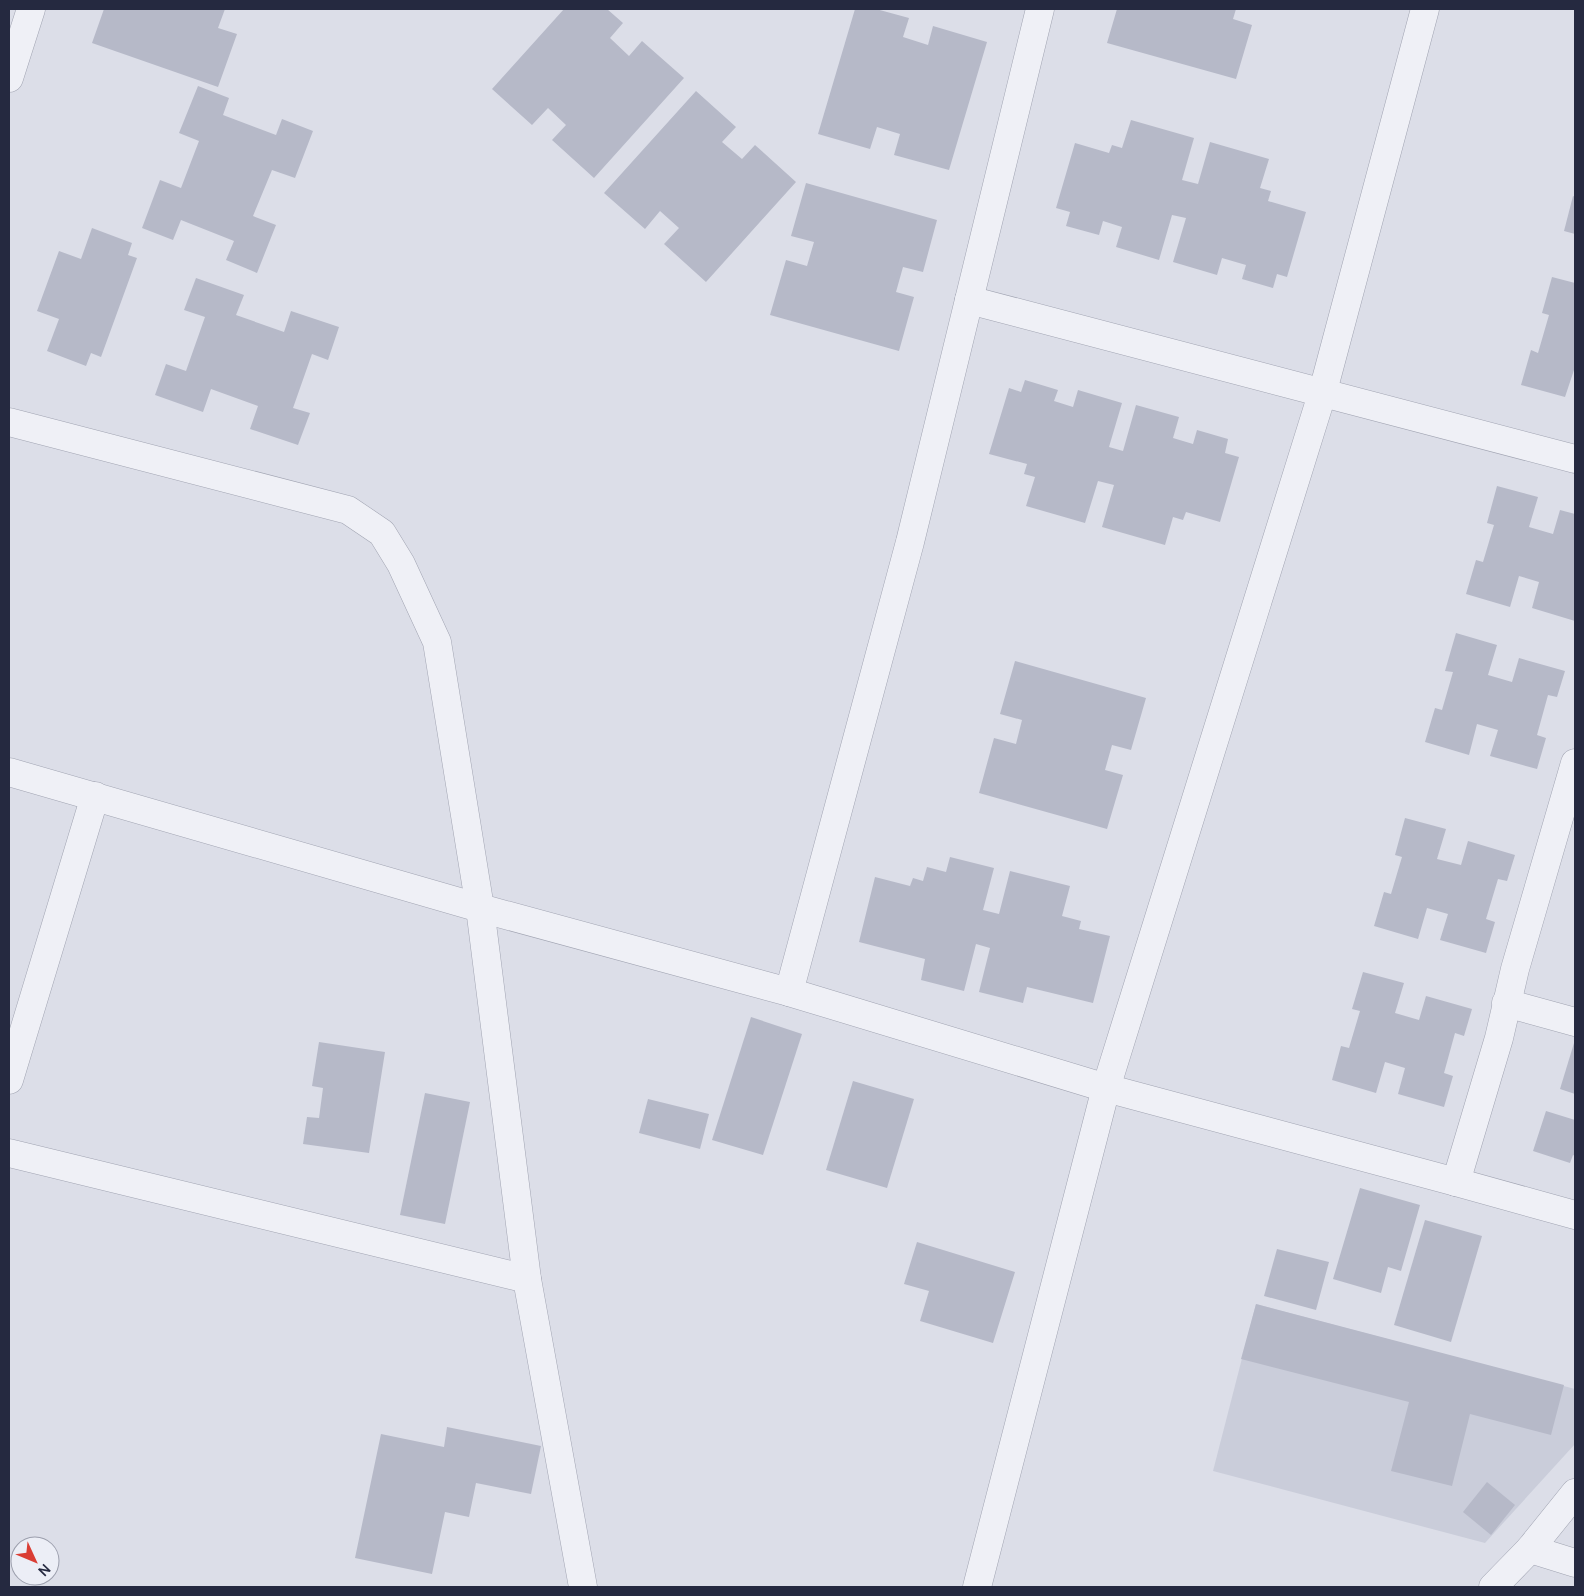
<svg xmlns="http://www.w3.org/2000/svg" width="1584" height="1596" font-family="Manrope,sans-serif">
<rect width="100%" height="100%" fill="#dcdee8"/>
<!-- built -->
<path fill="#cacdda" d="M 1256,1304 L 1575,1389 L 1575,1444 L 1485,1543 L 1213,1471 Z"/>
<!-- building -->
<g fill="#b6b9c8">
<path d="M 104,9 L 225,9 L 218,28 L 237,34 L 218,87 L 92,43 Z"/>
<path d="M 564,9 L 607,9 L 623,23 L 610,38 L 629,56 L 642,41 L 684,78 L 594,178 L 552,140 L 566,125 L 548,108 L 532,125 L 492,89 Z"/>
<path d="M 855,9 L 876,9 L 909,18 L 903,37 L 928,45 L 933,26 L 987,42 L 949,170 L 894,155 L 900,134 L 877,127 L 870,149 L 818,134 Z"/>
<path d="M 1117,9 L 1236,9 L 1233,19 L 1252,25 L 1236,79 L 1107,43 Z"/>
<path d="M 198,86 L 229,98 L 223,115 L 276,135 L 282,119 L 313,131 L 295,178 L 272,170 L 253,216 L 276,225 L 257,273 L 226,260 L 234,241 L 181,220 L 173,240 L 142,228 L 160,180 L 181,188 L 199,141 L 179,133 Z"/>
<path d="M 696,91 L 736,127 L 722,142 L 742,159 L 755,145 L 796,182 L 706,282 L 664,244 L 679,228 L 660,211 L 645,229 L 604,193 Z"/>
<path d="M 1131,120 L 1194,138 L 1182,180 L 1198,184 L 1210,142 L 1269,159 L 1260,188 L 1271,191 L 1268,201 L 1306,212 L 1287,277 L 1277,274 L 1273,288 L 1242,279 L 1246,265 L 1222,258 L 1217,275 L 1173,262 L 1186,218 L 1172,215 L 1159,260 L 1116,247 L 1122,227 L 1103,221 L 1099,235 L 1066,226 L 1070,212 L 1056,208 L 1075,143 L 1109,153 L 1112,145 L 1122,148 Z"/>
<path d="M 806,183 L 937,220 L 923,272 L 903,267 L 896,292 L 914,297 L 899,351 L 770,315 L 786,260 L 807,266 L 814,242 L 791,236 Z"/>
<path d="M 1573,196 L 1575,197 L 1575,234 L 1564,231 Z"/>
<path d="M 92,228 L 132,243 L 128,255 L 137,258 L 101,357 L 91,353 L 86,366 L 47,351 L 59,319 L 37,311 L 59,251 L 81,259 Z"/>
<path d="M 1552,277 L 1575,283 L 1575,367 L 1565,397 L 1521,385 L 1531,350 L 1538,353 L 1549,315 L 1542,313 Z"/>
<path d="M 196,278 L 244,295 L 236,315 L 284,332 L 291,311 L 339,327 L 328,360 L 312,354 L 293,408 L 310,413 L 298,445 L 250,429 L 258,406 L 211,389 L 203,412 L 155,395 L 166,364 L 186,371 L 205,317 L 184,310 Z"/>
<path d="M 1025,380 L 1058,390 L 1054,401 L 1073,407 L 1078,390 L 1122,403 L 1109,447 L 1123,451 L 1136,405 L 1179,417 L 1173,438 L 1193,444 L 1197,430 L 1228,439 L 1225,453 L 1239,457 L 1220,522 L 1186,512 L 1183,520 L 1173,517 L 1165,545 L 1102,527 L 1114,485 L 1098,481 L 1085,523 L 1026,506 L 1035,477 L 1024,474 L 1027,464 L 989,454 L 1009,388 L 1021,392 Z"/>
<path d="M 1497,486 L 1538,497 L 1529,527 L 1553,534 L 1560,510 L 1575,514 L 1575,621 L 1532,608 L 1539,582 L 1519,576 L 1510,607 L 1466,594 L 1476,560 L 1483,562 L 1494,525 L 1487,523 Z"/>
<path d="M 1456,633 L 1497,645 L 1488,675 L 1512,682 L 1519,658 L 1565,671 L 1557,697 L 1548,695 L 1537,735 L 1546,738 L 1537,769 L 1490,756 L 1498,730 L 1477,724 L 1469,755 L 1425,742 L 1435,708 L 1442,710 L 1453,672 L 1445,671 Z"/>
<path d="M 1015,661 L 1146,698 L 1131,750 L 1112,745 L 1105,770 L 1123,775 L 1107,829 L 979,793 L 994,738 L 1016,744 L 1022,720 L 1000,714 Z"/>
<path d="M 1405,818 L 1446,829 L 1437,859 L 1461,865 L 1468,841 L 1515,855 L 1507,881 L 1498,879 L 1486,919 L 1495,922 L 1486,953 L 1440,940 L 1448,914 L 1427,908 L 1418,939 L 1374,926 L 1384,892 L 1391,894 L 1402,857 L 1395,855 Z"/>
<path d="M 950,857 L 994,868 L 983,910 L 999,914 L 1010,871 L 1070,886 L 1062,916 L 1081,921 L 1079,929 L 1110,936 L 1093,1003 L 1027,987 L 1023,1003 L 979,992 L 990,948 L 976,944 L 964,991 L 921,980 L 925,959 L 859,942 L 875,877 L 910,886 L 913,878 L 923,881 L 927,867 L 946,872 Z"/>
<path d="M 1363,972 L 1404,983 L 1395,1013 L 1419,1020 L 1426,996 L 1472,1009 L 1464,1036 L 1455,1033 L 1444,1073 L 1453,1076 L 1444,1107 L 1398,1094 L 1405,1068 L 1385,1062 L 1376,1093 L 1332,1080 L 1341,1046 L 1349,1048 L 1360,1011 L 1352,1009 Z"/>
<path d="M 751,1017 L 802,1034 L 763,1155 L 712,1140 Z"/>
<path d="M 319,1042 L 385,1052 L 369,1153 L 303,1144 L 307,1117 L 319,1118 L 323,1088 L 312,1086 Z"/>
<path d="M 1574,1043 L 1575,1044 L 1575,1094 L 1560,1089 Z"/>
<path d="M 853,1081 L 914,1099 L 887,1188 L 826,1170 Z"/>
<path d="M 425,1093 L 470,1102 L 445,1224 L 400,1215 Z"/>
<path d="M 648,1099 L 709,1114 L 700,1149 L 639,1133 Z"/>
<path d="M 1546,1111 L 1575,1120 L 1575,1156 L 1573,1155 L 1570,1163 L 1533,1151 Z"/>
<path d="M 1360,1188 L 1420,1205 L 1401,1271 L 1388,1267 L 1381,1293 L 1333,1279 Z"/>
<path d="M 1425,1220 L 1482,1236 L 1451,1342 L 1394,1325 Z"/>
<path d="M 917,1242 L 1015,1272 L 993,1343 L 920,1321 L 929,1291 L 904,1284 Z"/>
<path d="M 1277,1249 L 1329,1262 L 1316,1310 L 1264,1296 Z"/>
<path d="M 1256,1304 L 1564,1385 L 1551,1435 L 1470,1414 L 1452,1486 L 1391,1471 L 1409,1402 L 1241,1359 Z"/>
<path d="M 447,1427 L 541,1446 L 531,1494 L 476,1483 L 469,1517 L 445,1512 L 432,1574 L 355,1558 L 381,1434 L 444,1447 Z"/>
<path d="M 1487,1482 L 1515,1505 L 1491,1535 L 1463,1512 Z"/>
</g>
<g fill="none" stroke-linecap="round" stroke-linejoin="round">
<!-- minor casing -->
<g stroke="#a1a4b2" stroke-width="29">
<g id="minor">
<path d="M 9,78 L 31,9"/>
<path d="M 969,300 L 1575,459"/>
<path d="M 9,422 L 348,510 L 382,533 L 401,564 L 437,642 L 480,908 L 527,1279 L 583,1587"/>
<path d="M 9,772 L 480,908 L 789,992 L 1106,1088 L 1456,1182 L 1575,1215"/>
<path d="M 789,992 L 910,542 L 1040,9"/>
<path d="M 1506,1003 L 1575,1022"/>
<path d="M 9,1080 L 95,796"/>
<path d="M 9,1153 L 527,1279"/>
<path d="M 1456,1182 L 1499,1038 L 1515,969 L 1575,763"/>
<path d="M 1530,1549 L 1575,1563"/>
<path d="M 977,1587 L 1106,1088 L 1323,391 L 1425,9"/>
<path d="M 1493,1587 L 1530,1549 L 1575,1493"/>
</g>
</g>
<!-- minor -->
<use href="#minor" stroke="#eff0f6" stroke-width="28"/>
</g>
<!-- border -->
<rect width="1584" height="1596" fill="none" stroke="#252940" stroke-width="20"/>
<!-- north arrow -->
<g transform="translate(35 1561) rotate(134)"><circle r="24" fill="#eceef6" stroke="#9c9fad"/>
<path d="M0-4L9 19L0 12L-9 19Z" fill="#da3d34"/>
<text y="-8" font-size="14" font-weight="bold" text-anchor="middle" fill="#252940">N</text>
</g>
</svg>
